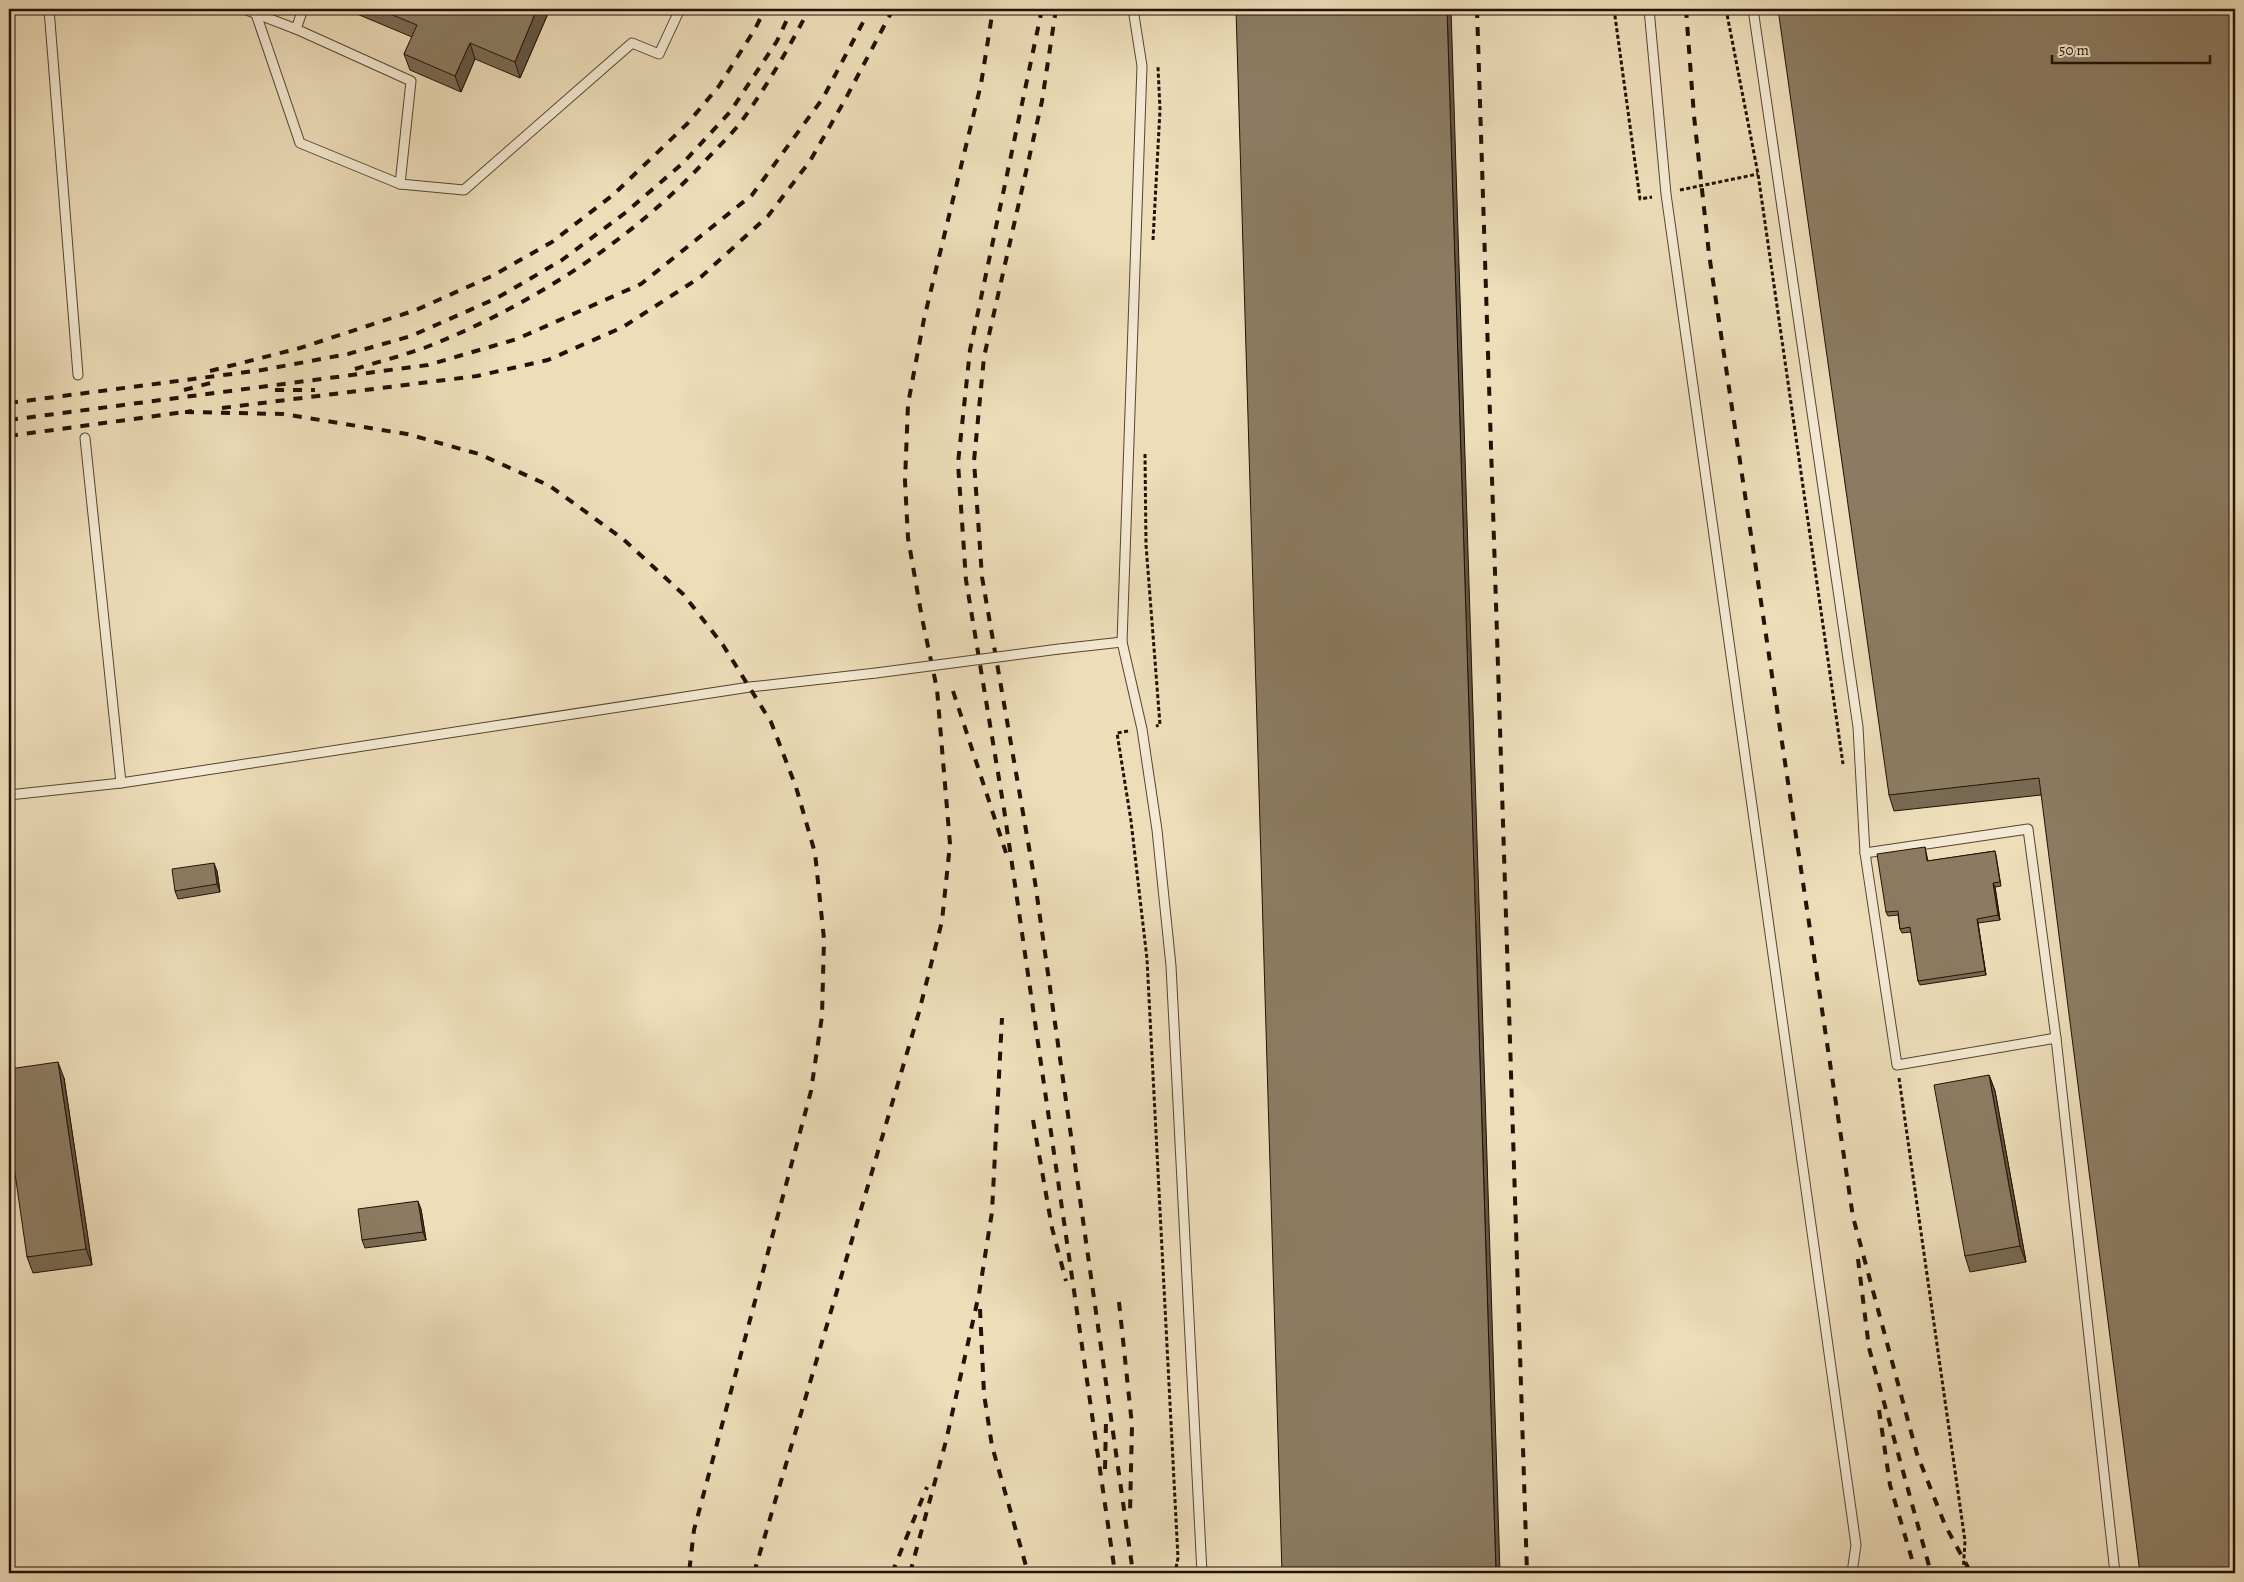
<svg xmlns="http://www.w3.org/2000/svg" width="2244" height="1582" font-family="Alegreya,serif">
<rect width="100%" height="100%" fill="#edddb9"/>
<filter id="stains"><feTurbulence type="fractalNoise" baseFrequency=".004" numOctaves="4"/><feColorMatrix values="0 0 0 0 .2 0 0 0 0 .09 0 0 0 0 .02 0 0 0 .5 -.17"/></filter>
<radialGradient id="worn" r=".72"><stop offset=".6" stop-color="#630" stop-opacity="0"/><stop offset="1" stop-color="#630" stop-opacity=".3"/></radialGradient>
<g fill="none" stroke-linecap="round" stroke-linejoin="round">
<!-- service casing -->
<g stroke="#564431" stroke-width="11">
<g id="service">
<path d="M 49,9 L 78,375"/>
<path d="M 244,9 L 296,29 L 411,81 L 400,184"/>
<path d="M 1133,9 L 1142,66 L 1122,642 L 1142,729 L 1157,830 L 1171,966 L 1202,1573"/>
<path d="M 1649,9 L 1666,194 L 1856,1545 L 1852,1573"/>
<path d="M 1753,9 L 1858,727 L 1865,853 L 1897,1065 L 2056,1038 L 2115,1573"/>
<path d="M 256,14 L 300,143 L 400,184 L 464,190 L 632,43 L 659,54 L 680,9"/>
<path d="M 296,29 L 303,9"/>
<path d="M 85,438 L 121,783"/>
<path d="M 1059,649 L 1122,642"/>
<path d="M 9,795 L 121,783 L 750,687 L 876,673"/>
<path d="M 1865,853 L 2028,829 L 2056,1038"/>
</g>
</g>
<!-- path -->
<g stroke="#231104" stroke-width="3" stroke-dasharray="4 2.5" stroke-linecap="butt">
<path d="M 1614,9 L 1640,199 L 1652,197"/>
<path d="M 1726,9 L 1758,174 L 1843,764"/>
<path d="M 1680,190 L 1758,174"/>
<path d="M 1153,240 L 1160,110 L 1158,67"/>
<path d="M 1145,454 L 1146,545 L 1160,725 L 1156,726"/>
<path d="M 1128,731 L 1117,733 L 1131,821 L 1147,959 L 1178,1558 L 1175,1573"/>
<path d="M 1899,1078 L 1965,1541 L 1963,1573"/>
</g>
<!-- service -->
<use href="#service" stroke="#f3e9d2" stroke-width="9"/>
<!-- rail -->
<g stroke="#231104" stroke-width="4" stroke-dasharray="9 9" stroke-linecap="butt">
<path d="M 1042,9 L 970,350 L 958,463 L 966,580 L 1004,809 L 1115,1573"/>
<path d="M 1056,9 L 1042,101 L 984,357 L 974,461 L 982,577 L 1035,882 L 1133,1573"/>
<path d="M 1477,9 L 1527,1573"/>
<path d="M 1686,9 L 1694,116 L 1709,254 L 1853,1217 L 1917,1454 L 1945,1525 L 1971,1573"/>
<path d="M 355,369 C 378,362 401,356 424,348 C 527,308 630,242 705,161 C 717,148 730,136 741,122 C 767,86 789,48 809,9"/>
<path d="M 210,371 L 300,348 L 416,310 L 492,276 L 552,242 L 613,195 L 687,124 L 719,86 L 755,29 L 765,9"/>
<path d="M 184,390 L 218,381"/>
<path d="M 275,390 L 315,390"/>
<path d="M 9,403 L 262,370 L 348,354 L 411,336 L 497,298 L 562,260 L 625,213 L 683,163 L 730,112 L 777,41 L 792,9"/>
<path d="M 222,408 L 477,376 L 548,360 L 623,327 L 702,276 L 768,216 L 810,161 L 846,98 L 893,9"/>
<path d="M 185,412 L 283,414 L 407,434 L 479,454 L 550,486 L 623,539 L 683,594 L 723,645 L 771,722 L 796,787 L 815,853 L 824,939 L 822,1016 L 811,1091 L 694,1530 L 689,1573"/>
<path d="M 9,420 L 428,365 L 517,339 L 641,284 L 752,195 L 823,98 L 870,9"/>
<path d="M 9,436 L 192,411"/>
<path d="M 953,691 L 1006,853"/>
<path d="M 1033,1120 L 1052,1228 L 1066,1281"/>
<path d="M 1858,1259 L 1869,1348 L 1931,1573"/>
<path d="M 1119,1302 L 1132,1425 L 1130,1513"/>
<path d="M 980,1309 L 984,1394 L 992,1446 L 1028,1573"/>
<path d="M 1879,1410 L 1890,1485 L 1916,1573"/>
<path d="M 1105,1469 L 1106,1421"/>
<path d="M 754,1573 L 919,1012 L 942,921 L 950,844 L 937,689 L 922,618 L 908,538 L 905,481 L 908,404 L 924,319 L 981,84 L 993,9"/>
<path d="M 892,1573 L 927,1487"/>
<path d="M 910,1573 L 946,1441 L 979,1294 L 992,1212 L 1002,1018"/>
</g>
<!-- service-bridge casing -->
<g stroke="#564431" stroke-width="11" stroke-linecap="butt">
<path id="service-bridge" d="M 876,673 L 1059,649"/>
</g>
<!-- service-bridge -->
<use href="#service-bridge" stroke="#f3e9d2" stroke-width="9"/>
</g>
<!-- wall -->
<g fill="#786a54" stroke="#231104">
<path d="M 345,9 L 550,9 L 520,78 L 475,59 L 461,92 L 410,70 L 404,54 L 412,37 Z"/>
<path d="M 2235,9 L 2041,795 L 1894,811 L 1889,795 Z"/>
<path d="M 1925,847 L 1928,861 L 1995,851 L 1996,855 L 2001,886 L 1995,887 L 2000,920 L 1978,923 L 1986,975 L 1920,985 L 1918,981 L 1911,932 L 1902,933 L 1900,929 L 1898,915 L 1888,916 L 1886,912 Z"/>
<path d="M 217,871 L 220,892 L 178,899 L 175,891 Z"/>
<path d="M 1989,1075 L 1995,1091 L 2026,1262 L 1970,1272 L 1965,1256 Z"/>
<path d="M 64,1078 L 92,1265 L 33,1273 L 27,1257 Z"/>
<path d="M 421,1209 L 426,1240 L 365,1248 L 362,1240 Z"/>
</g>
<!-- shaded-wall -->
<g fill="#625645" stroke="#231104">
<path d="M 537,9 L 550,9 L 520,78 L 515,62 Z"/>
<path d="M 1447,9 L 1451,9 L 1500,1573 L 1496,1573 Z"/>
<path d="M 470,43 L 475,59 L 461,92 L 455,76 Z"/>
<path d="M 214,863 L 217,871 L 220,892 L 217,884 Z"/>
<path d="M 1993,883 L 1995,887 L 2000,920 L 1998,915 Z"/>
<path d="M 1977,919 L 1978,923 L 1986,975 L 1985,971 Z"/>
<path d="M 58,1062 L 64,1078 L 92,1265 L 86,1249 Z"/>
<path d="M 1989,1075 L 1995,1091 L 2026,1262 L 2020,1246 Z"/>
<path d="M 418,1201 L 421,1209 L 426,1240 L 423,1232 Z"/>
</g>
<!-- building -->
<g fill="#8c7b62" stroke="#231104">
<path d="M 378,9 L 537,9 L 515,62 L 470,43 L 455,76 L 404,54 L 417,25 Z"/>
<path d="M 1236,9 L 1447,9 L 1496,1573 L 1282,1573 Z"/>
<path d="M 1778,9 L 2235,9 L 2235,1573 L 2140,1573 L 2039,778 L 1889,795 Z"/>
<path d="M 1925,847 L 1927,861 L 1995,851 L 2000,882 L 1993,883 L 1998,915 L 1977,919 L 1985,971 L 1918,981 L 1910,927 L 1900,929 L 1898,911 L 1886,912 L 1877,854 Z"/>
<path d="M 214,863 L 217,884 L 175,891 L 172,869 Z"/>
<path d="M 58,1062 L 86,1249 L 27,1257 L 9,1132 L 9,1069 Z"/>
<path d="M 1989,1075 L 2020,1246 L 1965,1256 L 1934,1085 Z"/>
<path d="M 418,1201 L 423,1232 L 362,1240 L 358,1209 Z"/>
</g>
<!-- margin -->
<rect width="2244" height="1582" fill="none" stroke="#edddb9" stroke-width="30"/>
<rect x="10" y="10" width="2224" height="1562" fill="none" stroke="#231104" stroke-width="2.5"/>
<rect x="15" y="15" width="2214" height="1552" fill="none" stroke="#231104"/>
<!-- scale -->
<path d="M2052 55v8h158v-8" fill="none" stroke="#231104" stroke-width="2.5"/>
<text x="2059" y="55" font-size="15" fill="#231104" stroke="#f3e9d2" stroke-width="4" paint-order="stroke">50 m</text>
<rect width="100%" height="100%" filter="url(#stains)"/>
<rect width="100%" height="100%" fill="url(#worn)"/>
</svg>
